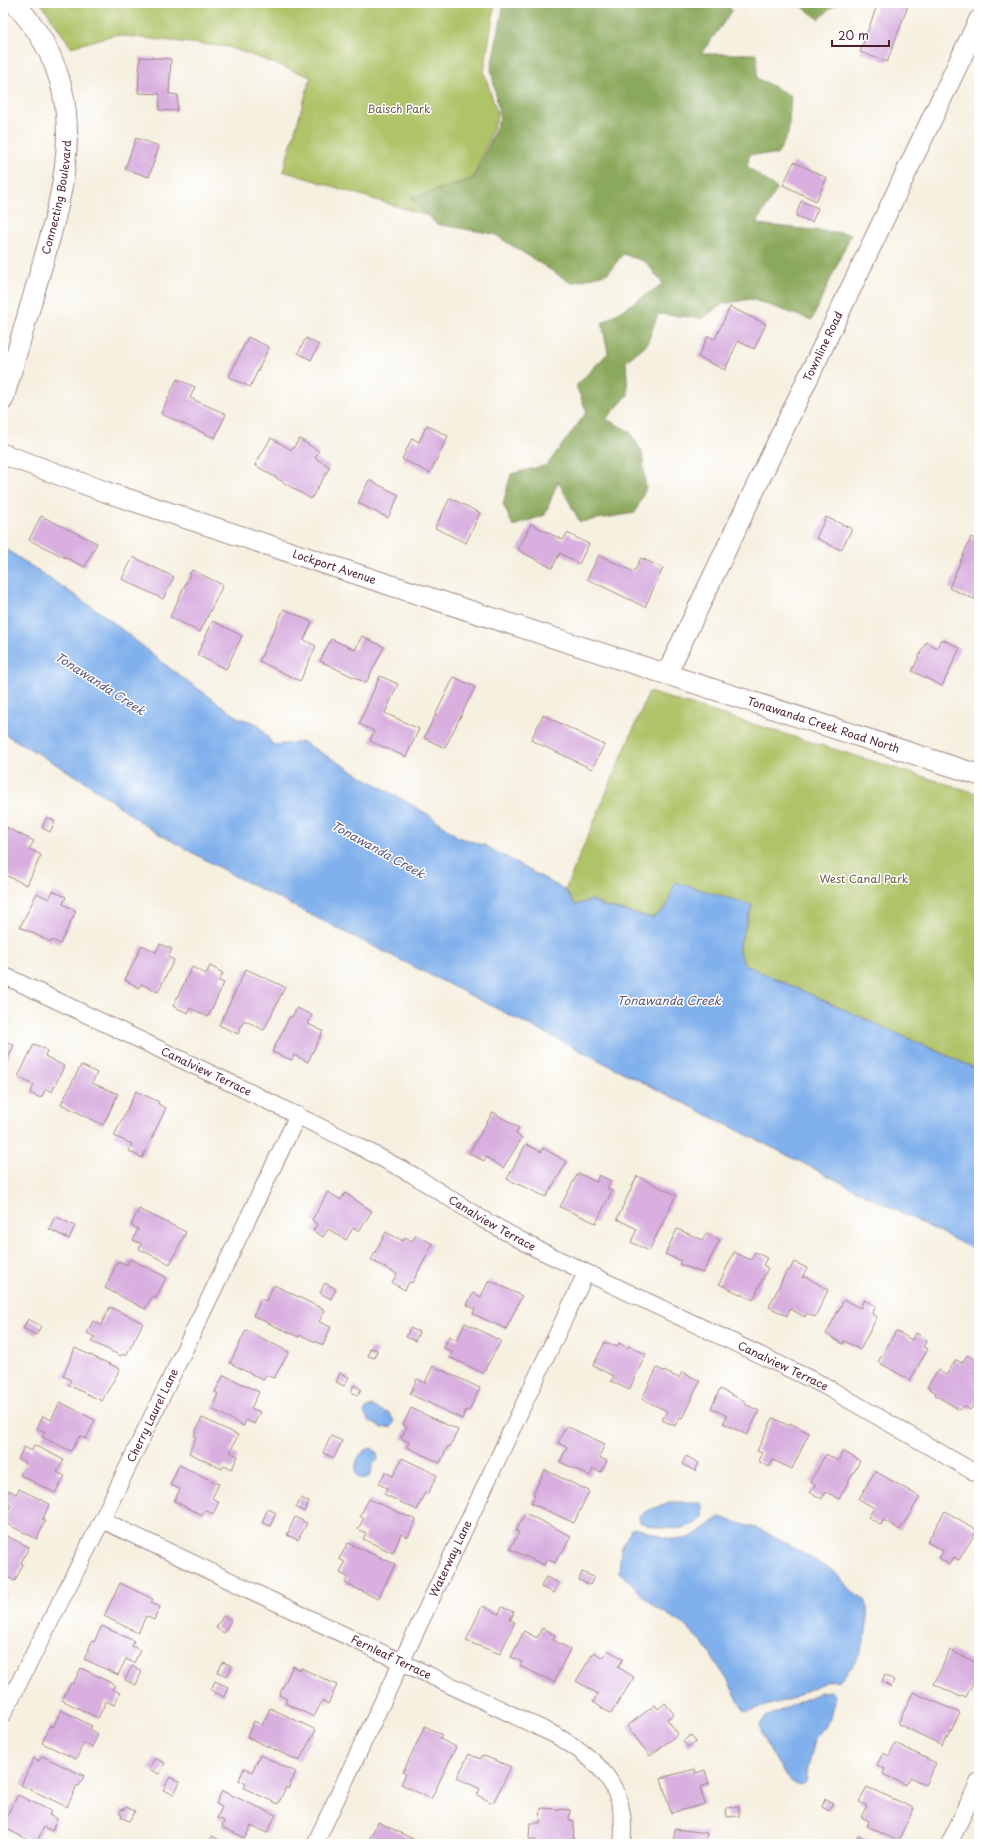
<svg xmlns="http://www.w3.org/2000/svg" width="982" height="1847" font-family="'Playpen Sans',sans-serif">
<rect width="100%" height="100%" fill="#fff"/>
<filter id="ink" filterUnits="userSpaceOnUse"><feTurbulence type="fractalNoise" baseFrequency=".025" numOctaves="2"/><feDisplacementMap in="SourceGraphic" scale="8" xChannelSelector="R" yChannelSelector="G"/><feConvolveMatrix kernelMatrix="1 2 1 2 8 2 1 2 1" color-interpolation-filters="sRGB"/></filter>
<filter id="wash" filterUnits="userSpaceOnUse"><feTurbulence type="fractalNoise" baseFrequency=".012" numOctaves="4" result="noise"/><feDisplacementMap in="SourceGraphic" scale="16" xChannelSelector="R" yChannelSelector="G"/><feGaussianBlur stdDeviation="0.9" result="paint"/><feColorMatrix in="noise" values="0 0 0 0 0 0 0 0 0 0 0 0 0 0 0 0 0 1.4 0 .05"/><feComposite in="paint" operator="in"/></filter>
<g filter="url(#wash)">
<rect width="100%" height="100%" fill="#f6f0e0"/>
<!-- green -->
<g fill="#afc367" stroke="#7c7149">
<path d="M 41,3 L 495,3 L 484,72 L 498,116 L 454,224 L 283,171 L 311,77 L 229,47 L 114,35 L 71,47 Z"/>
<path d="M 649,692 L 979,794 L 979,1070 L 745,965 L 738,950 L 752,905 L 666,908 L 652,918 L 603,906 L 593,900 L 575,905 L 565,890 Z"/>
</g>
<!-- forest -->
<g fill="#8ba95c" stroke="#6a6444">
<path d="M 504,3 L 727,3 L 732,11 L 701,54 L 757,54 L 757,78 L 791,96 L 788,134 L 777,155 L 750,154 L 747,166 L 777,189 L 756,224 L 851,234 L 812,320 L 751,299 L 723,304 L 702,318 L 658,314 L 647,344 L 626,361 L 628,395 L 606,419 L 629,431 L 642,452 L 646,488 L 635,513 L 580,522 L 558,481 L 545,515 L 513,526 L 503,504 L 511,474 L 547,465 L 587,412 L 576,386 L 608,353 L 602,323 L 663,284 L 646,262 L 623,254 L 608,273 L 571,283 L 494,234 L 436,224 L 410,198 L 474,178 L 500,118 L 491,68 Z"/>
<path d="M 797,3 L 837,3 L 819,19 Z"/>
</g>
<!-- water -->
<g fill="#81b1ec" stroke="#66688c">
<path d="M 3,547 L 104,615 L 172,670 L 239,718 L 258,724 L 273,745 L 303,742 L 429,815 L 458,837 L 486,846 L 565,890 L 575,905 L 593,900 L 603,906 L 652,918 L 666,908 L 675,882 L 752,905 L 738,950 L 745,965 L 979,1070 L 979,1252 L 238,878 L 152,830 L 83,780 L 3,733 Z"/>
<path d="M 371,1406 L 390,1414 L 394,1421 L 392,1427 L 383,1428 L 368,1420 L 364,1413 L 366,1409 Z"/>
<path d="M 371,1448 L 377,1452 L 378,1460 L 373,1465 L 370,1476 C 364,1480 359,1479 356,1474 C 354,1462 359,1451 371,1448 Z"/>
<path d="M 669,1502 L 699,1502 L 702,1506 L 703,1517 C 691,1533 655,1530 640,1522 L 639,1516 L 645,1512 Z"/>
<path d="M 719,1517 L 762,1530 L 835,1572 C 842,1578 845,1585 851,1591 C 856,1595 863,1596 866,1602 C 868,1607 867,1612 867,1617 C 867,1643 859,1663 839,1680 L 827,1681 L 790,1699 L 749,1711 L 745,1710 L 740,1704 L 728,1681 L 705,1646 L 682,1623 L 655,1607 L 619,1572 L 621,1549 L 631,1529 L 636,1528 C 654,1533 675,1545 693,1536 C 703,1531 711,1523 719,1517 Z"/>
<path d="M 830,1691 L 835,1696 L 830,1719 L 819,1732 L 815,1739 L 805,1782 L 801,1786 C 798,1785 795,1784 792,1782 C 784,1776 759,1734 760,1724 L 766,1717 L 821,1692 Z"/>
</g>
<g id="blocks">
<!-- building -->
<g fill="#d8afdf">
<path d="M 878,3 L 909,3 L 887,62 L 860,52 Z"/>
<path d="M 140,57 L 171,59 L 169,94 L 178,95 L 177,111 L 159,110 L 160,94 L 138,93 Z"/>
<path d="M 136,138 L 159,146 L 149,177 L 125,169 Z"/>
<path d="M 794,162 L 827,178 L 816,201 L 783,185 Z"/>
<path d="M 801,201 L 818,208 L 812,222 L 796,216 Z"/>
<path d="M 730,307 L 766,324 L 754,349 L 738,341 L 725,370 L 698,357 L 708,336 L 715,339 Z"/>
<path d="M 248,337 L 269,347 L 250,387 L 229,377 Z"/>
<path d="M 306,338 L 319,345 L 311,360 L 298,353 Z"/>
<path d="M 177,379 L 195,387 L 190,398 L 226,414 L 215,438 L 161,414 Z"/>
<path d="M 427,425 L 448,436 L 430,473 L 402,459 L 412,438 L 419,442 Z"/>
<path d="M 271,438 L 292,450 L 299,439 L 319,451 L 315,458 L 330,467 L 311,499 L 255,465 Z"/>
<path d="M 369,480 L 399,495 L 388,518 L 358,503 Z"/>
<path d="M 450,498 L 480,513 L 466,543 L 435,528 Z"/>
<path d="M 41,516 L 97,543 L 85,567 L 29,540 Z"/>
<path d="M 826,517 L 852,529 L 841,550 L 816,538 Z"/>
<path d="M 531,524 L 563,540 L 567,533 L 589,544 L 579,564 L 560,553 L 552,568 L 518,550 Z"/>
<path d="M 971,537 L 979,541 L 979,588 L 974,599 L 949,588 Z"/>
<path d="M 599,555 L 634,572 L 641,558 L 663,568 L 645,607 L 587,579 Z"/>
<path d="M 133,557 L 174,577 L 163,599 L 122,579 Z"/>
<path d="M 192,570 L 223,585 L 200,632 L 170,617 Z"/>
<path d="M 284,609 L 312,622 L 304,640 L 316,646 L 300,681 L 259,661 Z"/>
<path d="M 213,621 L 242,636 L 226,669 L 197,655 Z"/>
<path d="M 362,636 L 384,647 L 366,683 L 320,661 L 331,639 L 355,650 Z"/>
<path d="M 941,639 L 960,648 L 942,686 L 912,671 L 926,642 L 937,648 Z"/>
<path d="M 380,676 L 398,684 L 385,713 L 419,729 L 406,757 L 370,741 L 374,731 L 359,724 Z"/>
<path d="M 454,677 L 475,687 L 445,748 L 424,738 Z"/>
<path d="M 543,715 L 604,745 L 592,769 L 531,740 Z"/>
<path d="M 47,817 L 55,821 L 50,832 L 42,828 Z"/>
<path d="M 3,826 L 34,841 L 29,849 L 41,855 L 27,885 L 3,874 Z"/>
<path d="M 53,891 L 66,897 L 63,904 L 76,911 L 60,944 L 52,940 L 51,942 L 20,927 L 37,893 L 49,899 Z"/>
<path d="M 160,944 L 172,949 L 168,957 L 174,960 L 158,992 L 141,984 L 139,988 L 125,980 L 142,945 L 156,952 Z"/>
<path d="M 210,966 L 223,973 L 219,981 L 224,983 L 208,1017 L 190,1008 L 188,1013 L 173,1006 L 192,967 L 206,974 Z"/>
<path d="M 246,969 L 285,987 L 264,1030 L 244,1020 L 238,1034 L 219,1025 Z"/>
<path d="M 297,1008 L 312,1015 L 308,1024 L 323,1031 L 308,1062 L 294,1055 L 292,1060 L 272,1052 L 290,1016 L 292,1017 Z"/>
<path d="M 3,1040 L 14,1045 L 3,1069 Z"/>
<path d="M 34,1044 L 47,1050 L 45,1056 L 64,1066 L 52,1092 L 46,1089 L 41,1098 L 30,1093 L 34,1085 L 18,1077 Z"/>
<path d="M 81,1065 L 97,1073 L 92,1083 L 118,1094 L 103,1125 L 61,1104 Z"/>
<path d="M 136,1091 L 159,1102 L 158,1104 L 166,1108 L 142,1158 L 129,1151 L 132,1144 L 114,1136 Z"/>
<path d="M 493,1112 L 519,1128 L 516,1134 L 522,1138 L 503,1168 L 486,1157 L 484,1161 L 469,1153 Z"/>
<path d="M 526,1144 L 541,1152 L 543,1148 L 567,1162 L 546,1197 L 507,1179 Z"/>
<path d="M 578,1173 L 596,1182 L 599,1175 L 611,1181 L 607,1188 L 612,1191 L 596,1223 L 560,1207 Z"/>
<path d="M 637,1176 L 676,1195 L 649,1251 L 631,1242 L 637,1229 L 617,1219 Z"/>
<path d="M 328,1192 L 341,1200 L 345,1193 L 372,1211 L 359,1231 L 353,1228 L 346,1240 L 328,1229 L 323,1237 L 313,1231 L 317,1224 L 312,1220 Z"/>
<path d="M 139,1209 L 186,1232 L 170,1264 L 139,1249 L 141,1244 L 133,1240 L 138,1229 L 131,1225 Z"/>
<path d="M 55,1216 L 75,1226 L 69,1239 L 49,1229 Z"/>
<path d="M 677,1229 L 703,1240 L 706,1233 L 720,1240 L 703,1273 L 679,1264 L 681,1261 L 665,1254 Z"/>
<path d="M 386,1232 L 403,1241 L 405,1237 L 412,1241 L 416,1235 L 433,1244 L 412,1283 L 409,1282 L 405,1290 L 392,1283 L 397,1274 L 371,1260 Z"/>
<path d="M 734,1252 L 751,1260 L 755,1252 L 767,1258 L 763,1265 L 768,1268 L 753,1300 L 719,1284 Z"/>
<path d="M 130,1259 L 166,1277 L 156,1298 L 153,1296 L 145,1309 L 105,1288 L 118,1261 L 127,1265 Z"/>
<path d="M 794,1262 L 807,1268 L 802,1277 L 804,1278 L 805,1276 L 828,1290 L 815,1317 L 807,1313 L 805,1317 L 790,1309 L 787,1316 L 769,1307 L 787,1270 L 789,1271 Z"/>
<path d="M 489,1280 L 522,1296 L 506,1329 L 473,1314 L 475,1309 L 467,1305 L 473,1293 L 481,1297 Z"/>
<path d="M 325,1283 L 336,1289 L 331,1299 L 320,1293 Z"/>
<path d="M 274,1285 L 325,1310 L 319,1322 L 331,1327 L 323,1345 L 300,1335 L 299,1337 L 253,1316 L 261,1299 L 266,1301 Z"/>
<path d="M 844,1300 L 860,1308 L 864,1300 L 876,1306 L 872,1314 L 877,1317 L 860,1350 L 844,1341 L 843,1344 L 826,1334 Z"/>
<path d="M 110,1307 L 143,1323 L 126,1356 L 122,1354 L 121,1356 L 92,1342 L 95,1337 L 87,1333 L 93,1321 L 101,1325 Z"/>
<path d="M 28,1319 L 41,1326 L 36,1335 L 23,1328 Z"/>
<path d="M 465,1323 L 501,1341 L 483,1373 L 449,1357 L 452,1352 L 444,1348 L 449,1336 L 457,1340 Z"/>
<path d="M 410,1328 L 419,1332 L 415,1341 L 406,1337 Z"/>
<path d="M 246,1330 L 289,1352 L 274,1378 L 266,1375 L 263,1380 L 230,1363 Z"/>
<path d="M 896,1331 L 912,1340 L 916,1333 L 927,1340 L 923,1347 L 928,1349 L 910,1380 L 878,1362 Z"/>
<path d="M 605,1342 L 617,1347 L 619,1343 L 628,1348 L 629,1346 L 646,1354 L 629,1390 L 611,1381 L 614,1376 L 593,1366 Z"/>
<path d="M 75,1348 L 120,1369 L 102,1401 L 68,1385 L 71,1380 L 63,1376 Z"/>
<path d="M 370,1348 L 377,1350 L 375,1358 L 368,1356 Z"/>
<path d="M 967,1355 L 979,1362 L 974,1373 L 979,1376 L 979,1395 L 970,1410 L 964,1406 L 960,1410 L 935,1395 L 936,1393 L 927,1387 L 938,1370 L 946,1375 L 956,1360 L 962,1363 Z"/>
<path d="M 433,1366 L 480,1388 L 469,1411 L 466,1410 L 462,1419 L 410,1394 L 417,1379 L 425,1383 Z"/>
<path d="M 657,1368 L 679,1378 L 682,1372 L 700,1381 L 682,1418 L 680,1417 L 675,1426 L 662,1420 L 667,1411 L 642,1399 Z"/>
<path d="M 340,1373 L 349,1377 L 344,1386 L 336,1382 Z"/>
<path d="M 224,1375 L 259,1392 L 251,1408 L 260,1412 L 254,1424 L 246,1420 L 244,1426 L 212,1409 L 218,1394 L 215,1392 Z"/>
<path d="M 354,1385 L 361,1389 L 358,1395 L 351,1392 Z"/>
<path d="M 720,1389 L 746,1402 L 745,1404 L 759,1411 L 747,1435 L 723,1423 L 727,1416 L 711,1408 Z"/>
<path d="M 60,1402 L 95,1420 L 86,1439 L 80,1436 L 71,1451 L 42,1437 L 45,1432 L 37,1428 L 43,1416 L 51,1420 Z"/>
<path d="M 411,1408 L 458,1430 L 450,1447 L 448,1446 L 440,1463 L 407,1447 L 409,1442 L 401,1438 L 407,1427 L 403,1425 Z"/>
<path d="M 202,1418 L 238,1435 L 230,1452 L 238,1456 L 232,1469 L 224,1465 L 222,1469 L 189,1453 L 196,1437 L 194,1436 Z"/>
<path d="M 773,1418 L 789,1426 L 790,1423 L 809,1433 L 792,1469 L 773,1460 L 769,1467 L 758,1461 L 762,1453 L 757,1451 Z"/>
<path d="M 566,1426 L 605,1444 L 599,1457 L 607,1461 L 601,1472 L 593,1469 L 590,1476 L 560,1462 L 567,1447 L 558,1443 Z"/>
<path d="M 331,1436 L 342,1441 L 334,1458 L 323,1453 Z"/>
<path d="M 34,1445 L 64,1460 L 57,1472 L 65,1476 L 55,1493 L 20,1475 L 26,1463 L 18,1459 L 24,1447 L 32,1451 Z"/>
<path d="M 843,1451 L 860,1461 L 839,1499 L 826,1492 L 822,1499 L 810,1492 L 815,1485 L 810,1482 L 826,1454 L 838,1461 Z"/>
<path d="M 686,1456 L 699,1463 L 695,1471 L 682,1464 Z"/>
<path d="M 402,1458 L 437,1475 L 428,1494 L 425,1492 L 417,1510 L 384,1494 L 387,1488 L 379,1484 L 385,1472 L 393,1476 Z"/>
<path d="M 179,1465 L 219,1484 L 212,1498 L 219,1502 L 213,1514 L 205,1510 L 202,1515 L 174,1501 L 180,1489 L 170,1485 Z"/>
<path d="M 545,1470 L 589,1491 L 574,1523 L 531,1503 L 535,1495 L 533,1494 Z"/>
<path d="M 875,1471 L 920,1497 L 900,1530 L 884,1520 L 881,1525 L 868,1517 L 874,1508 L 859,1499 Z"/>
<path d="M 19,1489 L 50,1504 L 42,1520 L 45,1521 L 37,1539 L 3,1522 L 11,1505 L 3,1501 L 9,1490 L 16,1494 Z"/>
<path d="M 301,1498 L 309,1502 L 304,1512 L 296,1507 Z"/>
<path d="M 369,1499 L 416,1520 L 408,1537 L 401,1534 L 393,1553 L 363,1539 L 366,1533 L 358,1529 L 364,1518 L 360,1516 Z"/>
<path d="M 268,1509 L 276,1513 L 270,1526 L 262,1522 Z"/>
<path d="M 945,1511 L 977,1530 L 959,1560 L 954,1557 L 950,1565 L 939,1558 L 943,1551 L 927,1542 Z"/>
<path d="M 525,1513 L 571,1536 L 562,1554 L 560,1553 L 555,1563 L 547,1559 L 544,1565 L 510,1549 L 519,1532 L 516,1531 Z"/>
<path d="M 295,1517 L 307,1523 L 298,1540 L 287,1535 Z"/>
<path d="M 3,1534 L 29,1547 L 21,1563 L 23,1564 L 15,1581 L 3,1575 Z"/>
<path d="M 348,1543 L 395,1564 L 378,1599 L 345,1583 L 348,1577 L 340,1573 L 345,1562 L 339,1559 Z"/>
<path d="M 582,1572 L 594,1577 L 590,1585 L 579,1580 Z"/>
<path d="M 546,1577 L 559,1583 L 554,1593 L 541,1587 Z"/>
<path d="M 120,1583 L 153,1599 L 151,1603 L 160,1607 L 154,1620 L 146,1616 L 138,1633 L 104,1616 Z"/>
<path d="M 3,1590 L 7,1592 L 3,1601 Z"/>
<path d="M 482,1606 L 499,1614 L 502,1607 L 514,1612 L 510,1620 L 515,1622 L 500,1654 L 466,1641 Z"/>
<path d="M 223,1616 L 231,1620 L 224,1633 L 216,1628 Z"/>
<path d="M 102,1626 L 134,1641 L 132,1646 L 140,1650 L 134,1663 L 126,1659 L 118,1675 L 84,1659 L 92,1641 L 94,1642 Z"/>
<path d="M 542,1628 L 555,1635 L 553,1640 L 570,1649 L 554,1682 L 520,1666 L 522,1662 L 511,1657 L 524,1631 L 537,1638 Z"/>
<path d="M 608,1650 L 623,1659 L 618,1667 L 634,1677 L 611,1714 L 593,1702 L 598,1694 L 576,1681 L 594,1652 L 603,1658 Z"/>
<path d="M 950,1650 L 979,1664 L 979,1671 L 966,1697 L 962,1695 L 961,1697 L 934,1684 Z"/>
<path d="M 223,1662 L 232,1666 L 227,1676 L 218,1672 Z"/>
<path d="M 132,1666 L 142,1671 L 136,1685 L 125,1680 Z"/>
<path d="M 293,1666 L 300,1670 L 301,1668 L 337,1685 L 328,1704 L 322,1701 L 314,1717 L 285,1703 L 287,1699 L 279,1695 Z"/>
<path d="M 81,1668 L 115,1685 L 112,1689 L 120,1693 L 114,1705 L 106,1701 L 98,1718 L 62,1700 L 71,1683 L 73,1684 Z"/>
<path d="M 885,1675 L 894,1680 L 891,1687 L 882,1682 Z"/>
<path d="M 215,1681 L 228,1687 L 224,1697 L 211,1690 Z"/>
<path d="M 913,1692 L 960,1713 L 948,1737 L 946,1736 L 942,1745 L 898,1724 Z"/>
<path d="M 665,1703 L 674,1714 L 667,1719 L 678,1734 L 650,1756 L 627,1726 L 655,1705 L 658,1709 Z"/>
<path d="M 270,1708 L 316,1730 L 299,1761 L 247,1737 L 254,1721 L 262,1725 Z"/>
<path d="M 61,1710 L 92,1726 L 90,1730 L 98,1734 L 92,1747 L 84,1743 L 76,1759 L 42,1743 L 50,1725 L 53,1727 Z"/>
<path d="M 425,1726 L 442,1735 L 440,1739 L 456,1747 L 431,1799 L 401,1784 L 406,1774 L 403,1772 Z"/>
<path d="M 691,1735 L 696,1741 L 688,1747 L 683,1741 Z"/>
<path d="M 895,1743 L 936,1763 L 925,1785 L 910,1777 L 906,1785 L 883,1774 L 885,1769 L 877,1765 L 883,1753 L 889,1756 Z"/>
<path d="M 469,1754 L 480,1759 L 482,1755 L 511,1767 L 493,1803 L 477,1795 L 480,1789 L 457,1778 Z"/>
<path d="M 260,1755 L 296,1772 L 288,1789 L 286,1787 L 278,1804 L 244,1788 L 246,1784 L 239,1780 L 244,1768 L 252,1772 Z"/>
<path d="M 42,1756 L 84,1776 L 79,1786 L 77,1785 L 67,1807 L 21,1785 L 34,1758 L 39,1761 Z"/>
<path d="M 155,1758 L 165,1763 L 159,1774 L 149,1769 Z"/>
<path d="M 695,1769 L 696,1773 L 705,1770 L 709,1784 L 700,1787 L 705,1804 L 671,1813 L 661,1778 Z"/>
<path d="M 170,1777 L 180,1782 L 174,1794 L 163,1790 Z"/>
<path d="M 867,1787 L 914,1808 L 898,1841 L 867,1826 L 869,1821 L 861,1817 L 867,1806 L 859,1802 Z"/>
<path d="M 222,1791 L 276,1815 L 267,1833 L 251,1826 L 245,1838 L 222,1827 L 224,1821 L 217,1818 L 222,1807 L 216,1804 Z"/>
<path d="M 18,1795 L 51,1811 L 49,1815 L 57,1819 L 52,1831 L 44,1827 L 36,1844 L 3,1827 L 3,1822 Z"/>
<path d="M 825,1799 L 833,1803 L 829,1811 L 822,1807 Z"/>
<path d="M 126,1807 L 135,1811 L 129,1821 L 121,1817 L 122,1815 L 119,1813 L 122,1809 L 124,1810 Z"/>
<path d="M 739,1807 L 739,1816 L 727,1817 L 726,1808 Z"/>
<path d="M 541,1808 L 570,1810 L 569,1820 L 574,1821 L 573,1844 L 535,1844 L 536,1839 L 529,1839 L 530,1823 L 540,1823 Z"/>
<path d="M 378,1822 L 417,1841 L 422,1844 L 378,1844 L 369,1840 Z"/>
<path d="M 675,1829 L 707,1833 L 705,1844 L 673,1844 Z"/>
<path d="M 212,1836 L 228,1844 L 208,1844 Z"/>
<path d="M 858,1836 L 875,1844 L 854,1844 Z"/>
<path d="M 3,1839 L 13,1844 L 3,1844 Z"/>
</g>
</g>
</g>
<g filter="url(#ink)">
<use href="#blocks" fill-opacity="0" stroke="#a08886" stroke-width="1"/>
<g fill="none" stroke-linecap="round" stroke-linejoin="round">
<!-- minor casing -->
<g stroke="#a08886" stroke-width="18">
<g id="minor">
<path id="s1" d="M 3,975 L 237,1086 L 347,1140 L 413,1175 L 484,1220 L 537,1249 L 823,1385 L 979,1475"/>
<path id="s2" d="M 102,1520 L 553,1734 C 599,1759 629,1788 622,1844"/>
<path id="s3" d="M 3,1714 L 102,1520 L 298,1115"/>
<path id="s4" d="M 315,1844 L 586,1273"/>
<path d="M 949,1844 L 979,1781"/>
</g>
</g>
<!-- tertiary casing -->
<g stroke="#a08886" stroke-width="22">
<g id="tertiary">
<path id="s5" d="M 3,400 C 15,359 27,317 39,276 C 68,178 93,86 14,3"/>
<path id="s6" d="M 3,454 L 106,492 L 393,586 L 979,775"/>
<path id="s7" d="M 667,673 L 979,20"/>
</g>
</g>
<!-- minor -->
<use href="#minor" stroke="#fff" stroke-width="16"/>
<!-- tertiary -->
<use href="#tertiary" stroke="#fff" stroke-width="20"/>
</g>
</g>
<g text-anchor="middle" stroke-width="3" stroke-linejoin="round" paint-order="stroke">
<!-- park labels -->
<g font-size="11" fill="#6d5840" stroke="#fff">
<text x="399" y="113">Baisch Park</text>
<text x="864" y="883">West Canal Park</text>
</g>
<!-- street labels -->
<g font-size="11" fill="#4a1f2b" stroke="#fff">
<text dy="4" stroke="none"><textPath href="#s5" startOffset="210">Connecting Boulevard</textPath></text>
<text dy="4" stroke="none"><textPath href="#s7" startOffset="362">Townline Road</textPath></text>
<text dy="4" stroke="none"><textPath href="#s6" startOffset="350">Lockport Avenue</textPath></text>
<text dy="4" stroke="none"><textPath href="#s6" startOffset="864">Tonawanda Creek Road North</textPath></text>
<text dy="4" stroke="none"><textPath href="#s1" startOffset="225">Canalview Terrace</textPath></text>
<text dy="4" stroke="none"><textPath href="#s1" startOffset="549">Canalview Terrace</textPath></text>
<text dy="4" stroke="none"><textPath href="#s1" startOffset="873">Canalview Terrace</textPath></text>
<text dy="4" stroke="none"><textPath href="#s3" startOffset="334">Cherry Laurel Lane</textPath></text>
<text dy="4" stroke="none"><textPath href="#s4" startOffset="316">Waterway Lane</textPath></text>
<text dy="4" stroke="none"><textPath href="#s2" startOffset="320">Fernleaf Terrace</textPath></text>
</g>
<!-- water labels -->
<g font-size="12" font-style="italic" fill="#605978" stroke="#fff">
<text transform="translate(100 684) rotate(33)" y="4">Tonawanda Creek</text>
<text transform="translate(378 850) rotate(29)" y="4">Tonawanda Creek</text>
<text x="669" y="1005">Tonawanda Creek</text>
</g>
</g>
<!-- margin -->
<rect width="982" height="1847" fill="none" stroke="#fff" stroke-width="16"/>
<!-- scale -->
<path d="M832 40v6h57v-6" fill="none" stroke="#4a1f2b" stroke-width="2"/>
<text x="838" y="40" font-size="12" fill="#4a1f2b" stroke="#ffffff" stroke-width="3" paint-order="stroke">20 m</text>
</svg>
